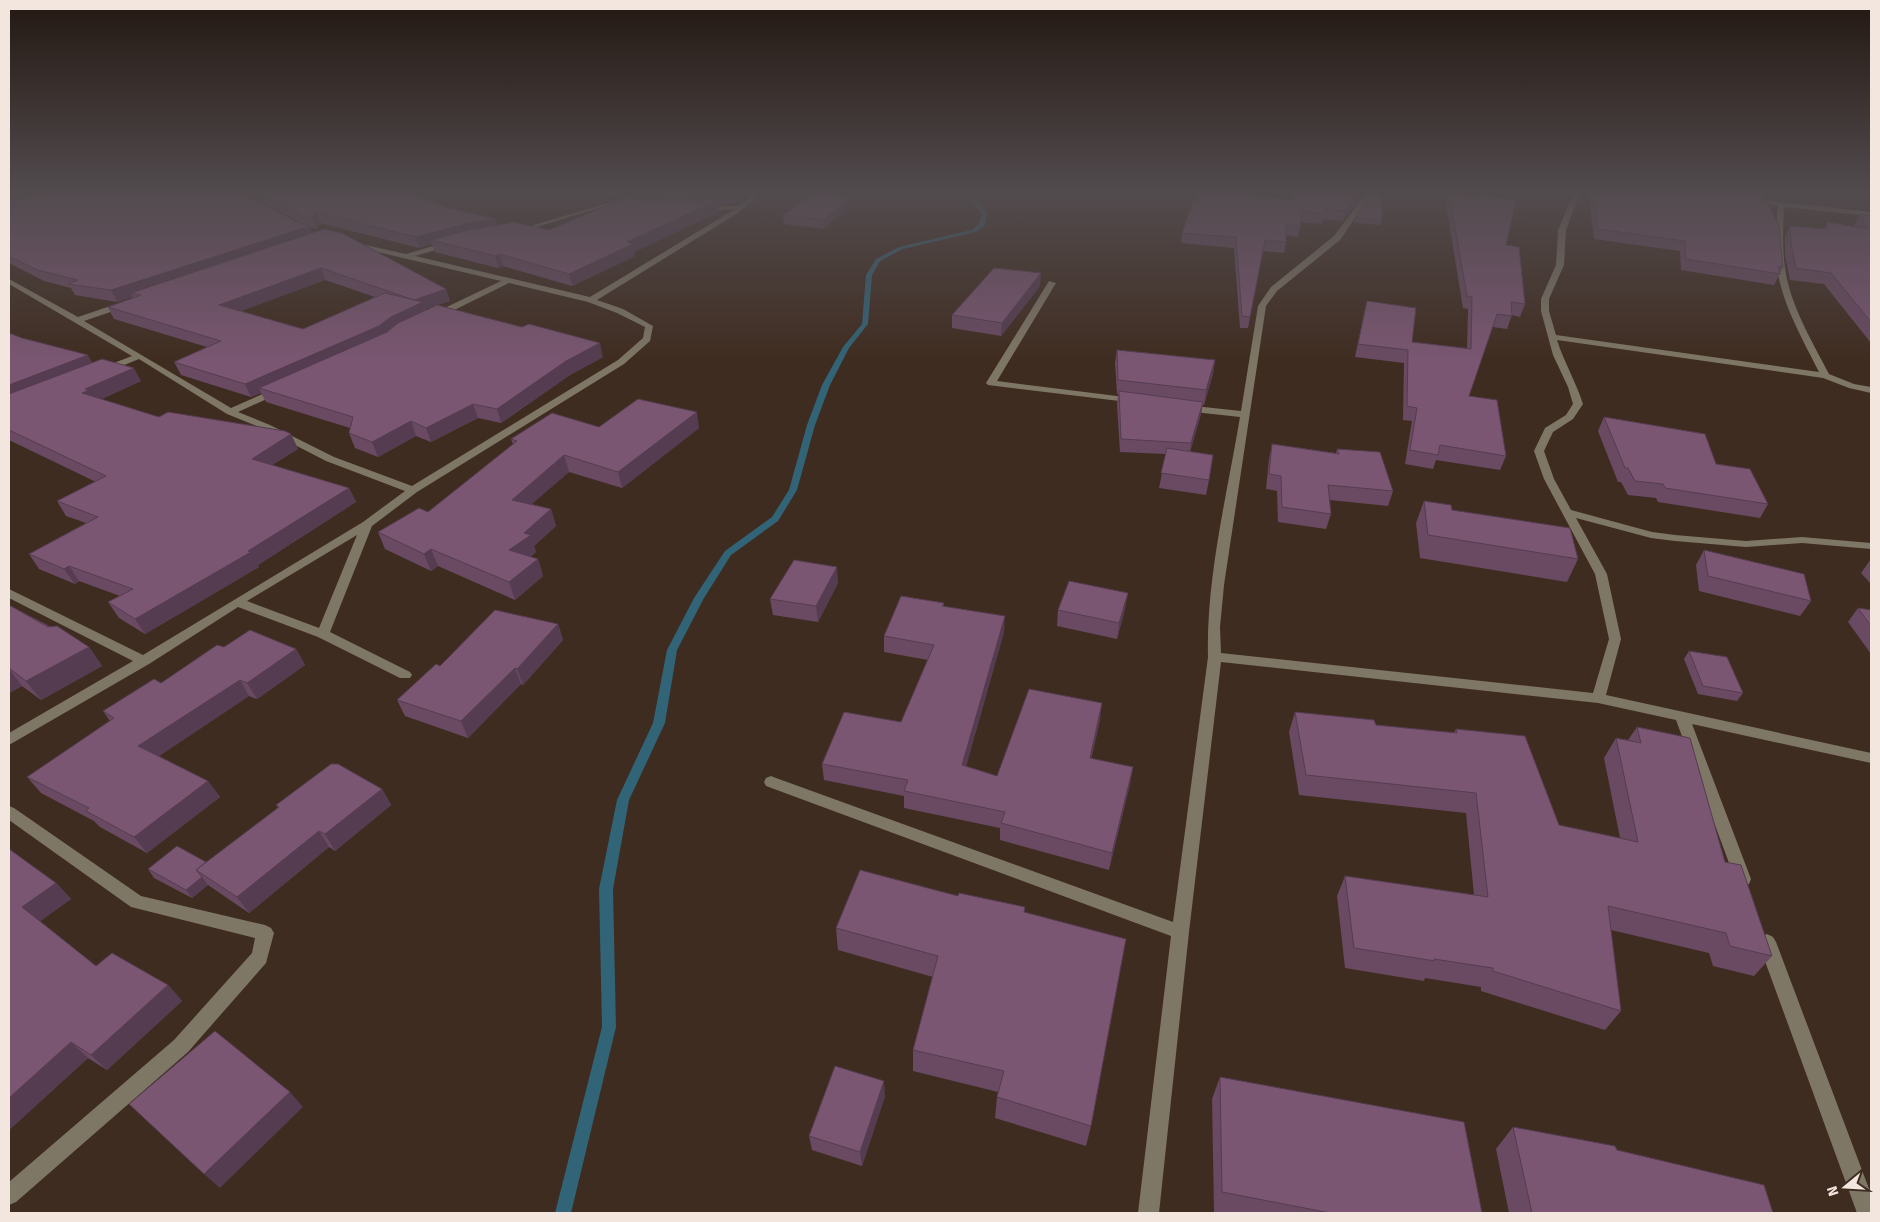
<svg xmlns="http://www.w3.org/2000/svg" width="1880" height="1222" font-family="'Fira Sans',sans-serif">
<rect width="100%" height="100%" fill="#3f2c20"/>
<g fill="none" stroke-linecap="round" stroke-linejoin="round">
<!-- stream -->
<path fill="#316477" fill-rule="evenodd" d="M 959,192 C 972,192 979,204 987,213 L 985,225 L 976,232 L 903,249 L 880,261 L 872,275 L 868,324 L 849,348 L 830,385 L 815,425 L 797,490 L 778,521 L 731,555 L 704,598 L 677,650 L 665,723 L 629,800 L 613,889 L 616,1027 L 571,1213 L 555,1213 L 602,1027 L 599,889 L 617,800 L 653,723 L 667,650 L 694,598 L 725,551 L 772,517 L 789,490 L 807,425 L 822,385 L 843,347 L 862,324 L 866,275 L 876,259 L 899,247 L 972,230 L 979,224 L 982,214 L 969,199 Z"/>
<!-- minor -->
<g fill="#7f7765" fill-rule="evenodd">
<path d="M 644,192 L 653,192 L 520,232 L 514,231 Z"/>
<path d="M 756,192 L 763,192 L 738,213 L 597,300 L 623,309 L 653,326 L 650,341 L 624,364 L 417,492 L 372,526 L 330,632 L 410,672 L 412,675 L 410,678 L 400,678 L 318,637 L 238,607 L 149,664 L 9,745 L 9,733 L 133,661 L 9,598 L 9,589 L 143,655 L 363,522 L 405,491 L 326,461 L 264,429 L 227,414 L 139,359 L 107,372 L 101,372 L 101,368 L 132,356 L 9,284 L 9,279 L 78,317 L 122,302 L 128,302 L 128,306 L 84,321 L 231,408 L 274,389 L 280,389 L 280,393 L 238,412 L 270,425 L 334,457 L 412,486 L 618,360 L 643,338 L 645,327 L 617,313 L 588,302 L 509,283 L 438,318 L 432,318 L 432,314 L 501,281 L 348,245 L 348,241 L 406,254 L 450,241 L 453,241 L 453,245 L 415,256 L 590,297 L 735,209 L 703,211 L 700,209 L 701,208 L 740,205 ZM 357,535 L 319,628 L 247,601 Z"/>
<path d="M 1367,192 L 1373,192 L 1340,240 L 1277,291 L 1266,306 L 1224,585 L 1220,627 L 1221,653 L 1593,693 L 1609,639 L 1595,574 L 1544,479 L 1534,451 L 1545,428 L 1566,415 L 1573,404 L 1568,387 L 1553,355 L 1541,311 L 1541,299 L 1556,265 L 1558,230 L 1574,192 L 1580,192 L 1566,230 L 1564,265 L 1549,299 L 1549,311 L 1556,335 L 1819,372 C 1803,340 1782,304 1777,268 C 1775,247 1776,226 1778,206 L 1749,201 L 1752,199 L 1871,212 L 1871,216 L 1784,207 C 1783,227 1782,248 1785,268 C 1790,305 1812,341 1829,374 L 1854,384 L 1871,387 L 1871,393 L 1849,388 L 1823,378 L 1557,340 C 1564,362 1576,382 1583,404 L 1573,419 L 1553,432 L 1544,451 L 1554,479 L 1571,510 L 1652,532 L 1675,535 L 1746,541 L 1802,537 L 1871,543 L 1871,549 L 1802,543 L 1746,547 L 1675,541 L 1651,538 L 1576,518 L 1607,574 L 1621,639 L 1606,695 L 1871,753 L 1871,763 L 1692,724 L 1751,879 L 1749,884 L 1743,886 L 1737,884 L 1735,879 L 1676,720 L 1598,703 L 1221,662 L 1189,932 L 1159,1213 L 1138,1213 L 1171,936 L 766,786 L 764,782 L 766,778 L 771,776 L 776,778 L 1173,922 L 1208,657 C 1206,578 1227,495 1240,417 L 1185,411 L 1180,408 L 1185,405 L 1241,411 L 1258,306 L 1271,287 L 1334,236 Z"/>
<path d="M 1049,281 L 1056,283 L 997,381 L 1133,398 L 1136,399 L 1136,403 L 988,385 L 986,383 Z"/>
<path d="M 9,806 L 14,808 L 141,896 L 265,925 L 271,928 L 274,933 L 266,963 L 188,1052 L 16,1202 L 9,1205 L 9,1182 L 174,1040 L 252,953 L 255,938 L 131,907 L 9,820 Z"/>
<path d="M 1767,934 L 1773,937 L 1776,942 L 1871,1194 L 1871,1213 L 1857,1213 L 1758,942 L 1761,937 Z"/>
</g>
</g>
<!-- wall -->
<g fill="#694a62" fill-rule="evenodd">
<path d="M 242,192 L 398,192 L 448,208 L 497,225 L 549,230 L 635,199 L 634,193 L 620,197 L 593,192 L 741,192 L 742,201 L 737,203 L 718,204 L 719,212 L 634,252 L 635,256 L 572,286 L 503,266 L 498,268 L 435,252 L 432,244 L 419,248 L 320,223 L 317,229 L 310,227 L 312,233 L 446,289 L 450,301 L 437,305 L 603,357 L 570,375 L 501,423 L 478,418 L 431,442 L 416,436 L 378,457 L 355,448 L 349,433 L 350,428 L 266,402 L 261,393 L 251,397 L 181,375 L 174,362 L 207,347 L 114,319 L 108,307 L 133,298 L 132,297 L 117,302 L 75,295 L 71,288 L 44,281 L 9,263 L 9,201 L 297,222 L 301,223 ZM 325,280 L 375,297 L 303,329 L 241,311 ZM 436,305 L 426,311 L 425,309 Z"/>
<path d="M 1588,192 L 1758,192 L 1757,195 L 1783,267 L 1774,285 L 1681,270 L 1680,251 L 1594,239 Z"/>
<path d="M 1449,193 L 1506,245 L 1525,304 L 1520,317 L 1512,315 L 1507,329 L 1493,327 L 1469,396 L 1506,456 L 1500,470 L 1436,460 L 1433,469 L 1405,464 L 1412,421 L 1403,420 L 1404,363 L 1355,357 L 1364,313 L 1367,301 L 1412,342 L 1467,348 L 1468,309 L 1463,308 L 1446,204 Z"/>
<path d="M 1360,198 L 1343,221 L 1323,219 L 1322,224 L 1301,222 L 1298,237 L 1286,235 L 1286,242 L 1284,253 L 1263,251 L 1248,328 L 1240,328 L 1234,248 L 1181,243 L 1182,233 L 1291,199 Z"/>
<path d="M 849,207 L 824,229 L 784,224 L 783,215 Z"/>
<path d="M 1860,214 L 1871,216 L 1871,343 L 1824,284 L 1790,280 L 1785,255 L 1785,237 L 1790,226 L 1824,229 L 1827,222 L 1856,227 L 1854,225 Z"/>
<path d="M 1356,217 L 1382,220 L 1380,225 L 1354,223 Z"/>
<path d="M 1040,286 L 1001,336 L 952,328 L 952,315 Z"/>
<path d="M 9,333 L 22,338 L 92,363 L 141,381 L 101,399 L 159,417 L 291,434 L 298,449 L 272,465 L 349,488 L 356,502 L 258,565 L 259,567 L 145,634 L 119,618 L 108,602 L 120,596 L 79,581 L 75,584 L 39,569 L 29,554 L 86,523 L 66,516 L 57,501 L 96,482 L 9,440 Z"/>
<path d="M 1117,350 L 1215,360 L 1213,374 L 1204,405 L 1203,404 L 1201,414 L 1190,452 L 1209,480 L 1206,495 L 1159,488 L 1166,454 L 1120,452 L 1117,404 L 1118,394 L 1117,394 L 1115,363 Z"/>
<path d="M 1604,417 L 1716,464 L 1768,504 L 1760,518 L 1658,502 L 1656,498 L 1628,495 L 1621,482 L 1618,482 L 1598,431 Z"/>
<path d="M 599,427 L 699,428 L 622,488 L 569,472 L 531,504 L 551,509 L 556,526 L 534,546 L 536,552 L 530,557 L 538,559 L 543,576 L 515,600 L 438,566 L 431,571 L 385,549 L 378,532 L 428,512 L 513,444 L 511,439 Z"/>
<path d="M 1272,444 L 1336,453 L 1337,449 L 1393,491 L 1388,506 L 1330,500 L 1331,514 L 1326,529 L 1278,522 L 1277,491 L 1266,489 L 1269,459 Z"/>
<path d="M 1424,501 L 1452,510 L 1578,559 L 1567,582 L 1420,558 L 1416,523 Z"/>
<path d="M 1704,550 L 1811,601 L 1800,616 L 1699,591 L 1696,565 Z"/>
<path d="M 1871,559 L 1871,584 L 1861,573 Z"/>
<path d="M 838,583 L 818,622 L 773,615 L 770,599 Z"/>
<path d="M 944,603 L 944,607 L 1004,632 L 966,766 L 997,776 L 1100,720 L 1091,759 L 1133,767 L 1130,784 L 1109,870 L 1000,840 L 1000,828 L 904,808 L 904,796 L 824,780 L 822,764 L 901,722 L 928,660 L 884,652 L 884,636 Z"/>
<path d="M 9,605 L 89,647 L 102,666 L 41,700 L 22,686 L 9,693 Z"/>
<path d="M 1858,608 L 1871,610 L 1871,654 L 1848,622 Z"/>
<path d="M 1125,609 L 1117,639 L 1057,626 L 1058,610 Z"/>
<path d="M 558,624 L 563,640 L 523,685 L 521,684 L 468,738 L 405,716 L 397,700 L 440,666 Z"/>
<path d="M 224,647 L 296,649 L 305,665 L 257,699 L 249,696 L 159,756 L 208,781 L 220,797 L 147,853 L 100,827 L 94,821 L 41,793 L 27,777 L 110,721 L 103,711 L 161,683 Z"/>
<path d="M 1689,651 L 1743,693 L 1737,701 L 1698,694 L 1684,659 Z"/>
<path d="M 1295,712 L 1376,725 L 1454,733 L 1456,729 L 1559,825 L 1620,838 L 1604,758 L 1616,738 L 1628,740 L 1637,727 L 1725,862 L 1772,956 L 1754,976 L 1713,966 L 1709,953 L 1611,930 L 1621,1011 L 1605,1030 L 1481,991 L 1481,987 L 1425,978 L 1424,981 L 1345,968 L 1337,896 L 1345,876 L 1474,895 L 1466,813 L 1299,795 L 1289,732 Z"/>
<path d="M 382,789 L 391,805 L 335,851 L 329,847 L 249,913 L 208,885 L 192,898 L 154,878 L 148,869 L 206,862 L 278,808 L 276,805 Z"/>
<path d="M 9,849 L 56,883 L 71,899 L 40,921 L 96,966 L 168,985 L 182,1001 L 107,1070 L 88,1058 L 9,1130 Z"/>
<path d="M 958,896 L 1025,907 L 1024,913 L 1091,1126 L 1086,1146 L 995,1118 L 997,1097 L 998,1092 L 913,1071 L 913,1050 L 933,977 L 838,950 L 836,928 Z"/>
<path d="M 1220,1077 L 1482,1213 L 1218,1213 L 1214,1212 L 1212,1099 Z"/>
<path d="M 885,1096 L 862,1166 L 812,1150 L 809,1136 Z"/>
<path d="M 1513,1127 L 1617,1150 L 1773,1213 L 1509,1213 L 1496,1149 Z"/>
</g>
<!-- shaded-wall -->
<g fill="#553c50">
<path d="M 619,192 L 634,192 L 634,193 L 620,197 Z"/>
<path d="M 741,192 L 742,201 L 737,203 L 736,194 Z"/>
<path d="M 1360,192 L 1362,192 L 1360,198 L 1343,221 L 1345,211 Z"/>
<path d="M 849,198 L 849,207 L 824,229 L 823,220 Z"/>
<path d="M 718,200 L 719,212 L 634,252 L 635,256 L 572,286 L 569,274 L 627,242 Z"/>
<path d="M 316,212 L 320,223 L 317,229 L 313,218 Z"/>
<path d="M 496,219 L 498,229 L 431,240 L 432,244 L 419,248 L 416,237 L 466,224 Z"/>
<path d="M 310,226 L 314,236 L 131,293 L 132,297 L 117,302 L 111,290 Z"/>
<path d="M 500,254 L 503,266 L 498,268 L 495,256 Z"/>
<path d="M 321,268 L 325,280 L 225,317 L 219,305 Z"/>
<path d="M 1041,273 L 1040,286 L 1001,336 L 1002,323 Z"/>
<path d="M 446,289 L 450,301 L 425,309 L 427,314 L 395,329 L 259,388 L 261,393 L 251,397 L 245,384 L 414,300 Z"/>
<path d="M 600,343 L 603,357 L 570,375 L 501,423 L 497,409 L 566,361 Z"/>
<path d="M 88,355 L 95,368 L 9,402 L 9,385 Z"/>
<path d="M 1215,360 L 1213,374 L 1204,405 L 1206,390 Z"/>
<path d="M 134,368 L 141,381 L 96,402 L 82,393 L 85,389 Z"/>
<path d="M 1203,402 L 1201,414 L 1189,456 L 1191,443 Z"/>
<path d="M 473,404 L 478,418 L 431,442 L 426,428 Z"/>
<path d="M 697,412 L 699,428 L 622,488 L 618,472 Z"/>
<path d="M 411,421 L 416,436 L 378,457 L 372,442 Z"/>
<path d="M 291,434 L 298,449 L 259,473 L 252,459 Z"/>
<path d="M 564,455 L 569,472 L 517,517 L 512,500 Z"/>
<path d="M 349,488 L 356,502 L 258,565 L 259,567 L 145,634 L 135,619 L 248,551 Z"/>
<path d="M 551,509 L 556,526 L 534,546 L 536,552 L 515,567 L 509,550 L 524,533 Z"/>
<path d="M 431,549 L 438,566 L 431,571 L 424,554 Z"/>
<path d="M 538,559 L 543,576 L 515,600 L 509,582 Z"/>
<path d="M 69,566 L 79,581 L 75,584 L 64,569 Z"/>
<path d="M 837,567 L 838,583 L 818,622 L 816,606 Z"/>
<path d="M 1128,593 L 1125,609 L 1117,639 L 1119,623 Z"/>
<path d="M 1005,616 L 1004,632 L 962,781 L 962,765 Z"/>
<path d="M 558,624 L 563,640 L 523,685 L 517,669 Z"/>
<path d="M 89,647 L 102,666 L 41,700 L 26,681 Z"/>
<path d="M 296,649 L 305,665 L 257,699 L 247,683 Z"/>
<path d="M 515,668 L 521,684 L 468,738 L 461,721 Z"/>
<path d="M 9,669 L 22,686 L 9,693 Z"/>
<path d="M 240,680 L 249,696 L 150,762 L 138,746 Z"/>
<path d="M 1102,703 L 1100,720 L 1088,775 L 1090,758 Z"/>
<path d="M 1133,767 L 1130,784 L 1109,870 L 1112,853 Z"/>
<path d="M 208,781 L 220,797 L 147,853 L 134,837 Z"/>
<path d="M 382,789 L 391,805 L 335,851 L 325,834 Z"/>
<path d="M 319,831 L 329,847 L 249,913 L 237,897 Z"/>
<path d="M 202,877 L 208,885 L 192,898 L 186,890 Z"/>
<path d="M 56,883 L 71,899 L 38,923 L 22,907 Z"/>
<path d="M 168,985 L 182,1001 L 107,1070 L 91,1055 Z"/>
<path d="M 71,1042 L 88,1058 L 9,1130 L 9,1098 Z"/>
<path d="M 884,1081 L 885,1096 L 862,1166 L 860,1152 Z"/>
<path d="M 290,1092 L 303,1107 L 220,1188 L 204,1174 Z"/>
</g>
<!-- building -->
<g fill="#7a5672" stroke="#553c50">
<path d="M 52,192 L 240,192 L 297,222 L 310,226 L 111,290 L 68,284 L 78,280 L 37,270 L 9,256 L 9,201 Z"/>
<path d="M 257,192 L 398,192 L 418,196 L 448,208 L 496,219 L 466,224 L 416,237 L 316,212 L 313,218 L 303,216 Z"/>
<path d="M 643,192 L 741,192 L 736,194 L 677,197 L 638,194 L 644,192 Z"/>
<path d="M 816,192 L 849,198 L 823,220 L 783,215 Z"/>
<path d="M 1196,192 L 1214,192 L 1291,199 L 1293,192 L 1360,192 L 1345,211 L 1325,209 L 1324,214 L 1301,211 L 1301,226 L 1286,225 L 1286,242 L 1265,240 L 1250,317 L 1242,316 L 1236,237 L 1182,233 Z"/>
<path d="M 1593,192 L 1729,192 L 1764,196 L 1779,226 L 1783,267 L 1778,267 L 1780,274 L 1686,259 L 1685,241 L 1598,229 Z"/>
<path d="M 1372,193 L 1382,195 L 1382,220 L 1356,217 Z"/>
<path d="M 1449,193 L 1480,198 L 1481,195 L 1516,200 L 1506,245 L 1519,247 L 1525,304 L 1511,302 L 1512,316 L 1497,314 L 1469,396 L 1497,400 L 1506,456 L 1440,445 L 1438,455 L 1410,450 L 1417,408 L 1407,406 L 1408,350 L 1358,344 L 1367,301 L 1416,308 L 1412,342 L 1471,349 L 1472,297 L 1467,296 Z"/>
<path d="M 625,198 L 676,203 L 718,200 L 627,242 L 633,244 L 569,274 L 500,254 L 495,256 L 431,240 L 468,230 L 514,222 L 549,230 Z"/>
<path d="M 1860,214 L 1871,216 L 1871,322 L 1831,273 L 1796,268 L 1791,244 L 1790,226 L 1827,229 L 1827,222 L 1868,229 Z"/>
<path d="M 324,229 L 342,233 L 446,289 L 414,300 L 321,268 L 219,305 L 303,329 L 385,293 L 423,302 L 391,317 L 379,326 L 245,384 L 174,362 L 221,341 L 108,307 L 141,295 L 131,293 Z"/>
<path d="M 994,268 L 1041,273 L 1002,323 L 952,315 Z"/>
<path d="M 437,305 L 522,327 L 529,324 L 600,343 L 566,361 L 497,409 L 473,404 L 426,428 L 411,421 L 372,442 L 349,433 L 353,417 L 259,388 L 387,332 L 398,323 Z"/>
<path d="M 9,333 L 22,338 L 88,355 L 9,385 Z"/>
<path d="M 1117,350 L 1215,360 L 1206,390 L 1118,380 Z"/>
<path d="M 102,359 L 134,368 L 85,389 L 89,390 L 82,393 L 159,417 L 168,412 L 285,431 L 291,434 L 252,459 L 349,488 L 248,551 L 251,552 L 135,619 L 108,602 L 133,589 L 69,566 L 64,569 L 29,554 L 98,517 L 57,501 L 106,476 L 9,430 L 9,394 Z"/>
<path d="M 1119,391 L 1203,402 L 1191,443 L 1121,439 Z"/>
<path d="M 638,399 L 697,412 L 618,472 L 564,455 L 512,500 L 551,509 L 524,533 L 531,535 L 509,550 L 538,559 L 509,582 L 431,549 L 424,554 L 378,532 L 419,508 L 428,512 L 517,441 L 511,439 L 552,413 L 599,427 Z"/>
<path d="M 1604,417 L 1705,434 L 1716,464 L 1750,469 L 1768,504 L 1665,488 L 1663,484 L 1635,481 L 1628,468 L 1625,468 Z"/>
<path d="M 1272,444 L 1339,454 L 1337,449 L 1380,452 L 1393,491 L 1328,485 L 1331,514 L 1282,507 L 1281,476 L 1269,474 Z"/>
<path d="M 1167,448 L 1213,455 L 1209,480 L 1161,473 Z"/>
<path d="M 1424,501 L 1451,505 L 1452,510 L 1570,528 L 1578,559 L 1428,535 Z"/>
<path d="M 1704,550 L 1804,574 L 1811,601 L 1708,576 Z"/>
<path d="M 794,560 L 837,567 L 816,606 L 770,599 Z"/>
<path d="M 1069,581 L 1128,593 L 1119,623 L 1058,610 Z"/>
<path d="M 901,596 L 944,603 L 942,606 L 1005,616 L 962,765 L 997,776 L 1029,689 L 1102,703 L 1090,758 L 1133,767 L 1112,853 L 1001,823 L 1005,812 L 904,791 L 908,780 L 822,764 L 844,712 L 901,722 L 934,645 L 884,636 Z"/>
<path d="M 9,605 L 48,627 L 57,626 L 89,647 L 26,681 L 9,668 Z"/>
<path d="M 1858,608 L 1871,610 L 1871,626 Z"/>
<path d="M 495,610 L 558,624 L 517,669 L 515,668 L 461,721 L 397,700 L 436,664 L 440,666 Z"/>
<path d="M 250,630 L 296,649 L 247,683 L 240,680 L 138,746 L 208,781 L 134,837 L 86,811 L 89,808 L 27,777 L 114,718 L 103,711 L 154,679 L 161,683 L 217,645 L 224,647 Z"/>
<path d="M 1689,651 L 1727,657 L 1743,693 L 1703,686 Z"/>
<path d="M 1295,712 L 1374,720 L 1376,725 L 1457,733 L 1456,729 L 1525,736 L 1559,825 L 1638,842 L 1616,738 L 1641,743 L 1637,727 L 1690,738 L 1725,862 L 1741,865 L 1772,956 L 1730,946 L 1726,933 L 1608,906 L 1621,1011 L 1493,971 L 1493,968 L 1434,959 L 1435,961 L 1354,948 L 1345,876 L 1488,897 L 1476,793 L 1306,775 Z"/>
<path d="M 331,764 L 338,764 L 382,789 L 325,834 L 319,831 L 237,897 L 196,870 L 279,807 L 276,805 Z"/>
<path d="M 177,846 L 206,862 L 196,870 L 202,877 L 186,890 L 148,869 Z"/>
<path d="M 9,849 L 56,883 L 22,907 L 96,966 L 112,953 L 168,985 L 91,1055 L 71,1042 L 9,1098 Z"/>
<path d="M 860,870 L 958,896 L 959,893 L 1025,907 L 1024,912 L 1126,939 L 1091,1126 L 997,1097 L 1004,1071 L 913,1050 L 938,956 L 836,928 Z"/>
<path d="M 215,1031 L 290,1092 L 204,1174 L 129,1104 Z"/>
<path d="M 835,1066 L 884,1081 L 860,1152 L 809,1136 Z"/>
<path d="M 1220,1077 L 1464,1122 L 1482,1213 L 1330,1213 L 1222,1192 Z"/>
<path d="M 1513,1127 L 1615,1146 L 1617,1150 L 1764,1185 L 1773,1213 L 1532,1213 Z"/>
</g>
<!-- sky -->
<linearGradient id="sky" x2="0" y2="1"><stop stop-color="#231812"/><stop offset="0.53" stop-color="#524b4e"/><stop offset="1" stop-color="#524b4e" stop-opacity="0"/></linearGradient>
<rect width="1880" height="363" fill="url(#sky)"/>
<!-- border -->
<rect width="1880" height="1222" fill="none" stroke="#f3e6df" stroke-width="20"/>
<!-- north arrow -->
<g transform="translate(1845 1187) rotate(252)" stroke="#3f2c20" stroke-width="4" paint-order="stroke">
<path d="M0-4L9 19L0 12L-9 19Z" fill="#f3e6df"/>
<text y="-8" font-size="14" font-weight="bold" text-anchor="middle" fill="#f3e6df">N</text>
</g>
</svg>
